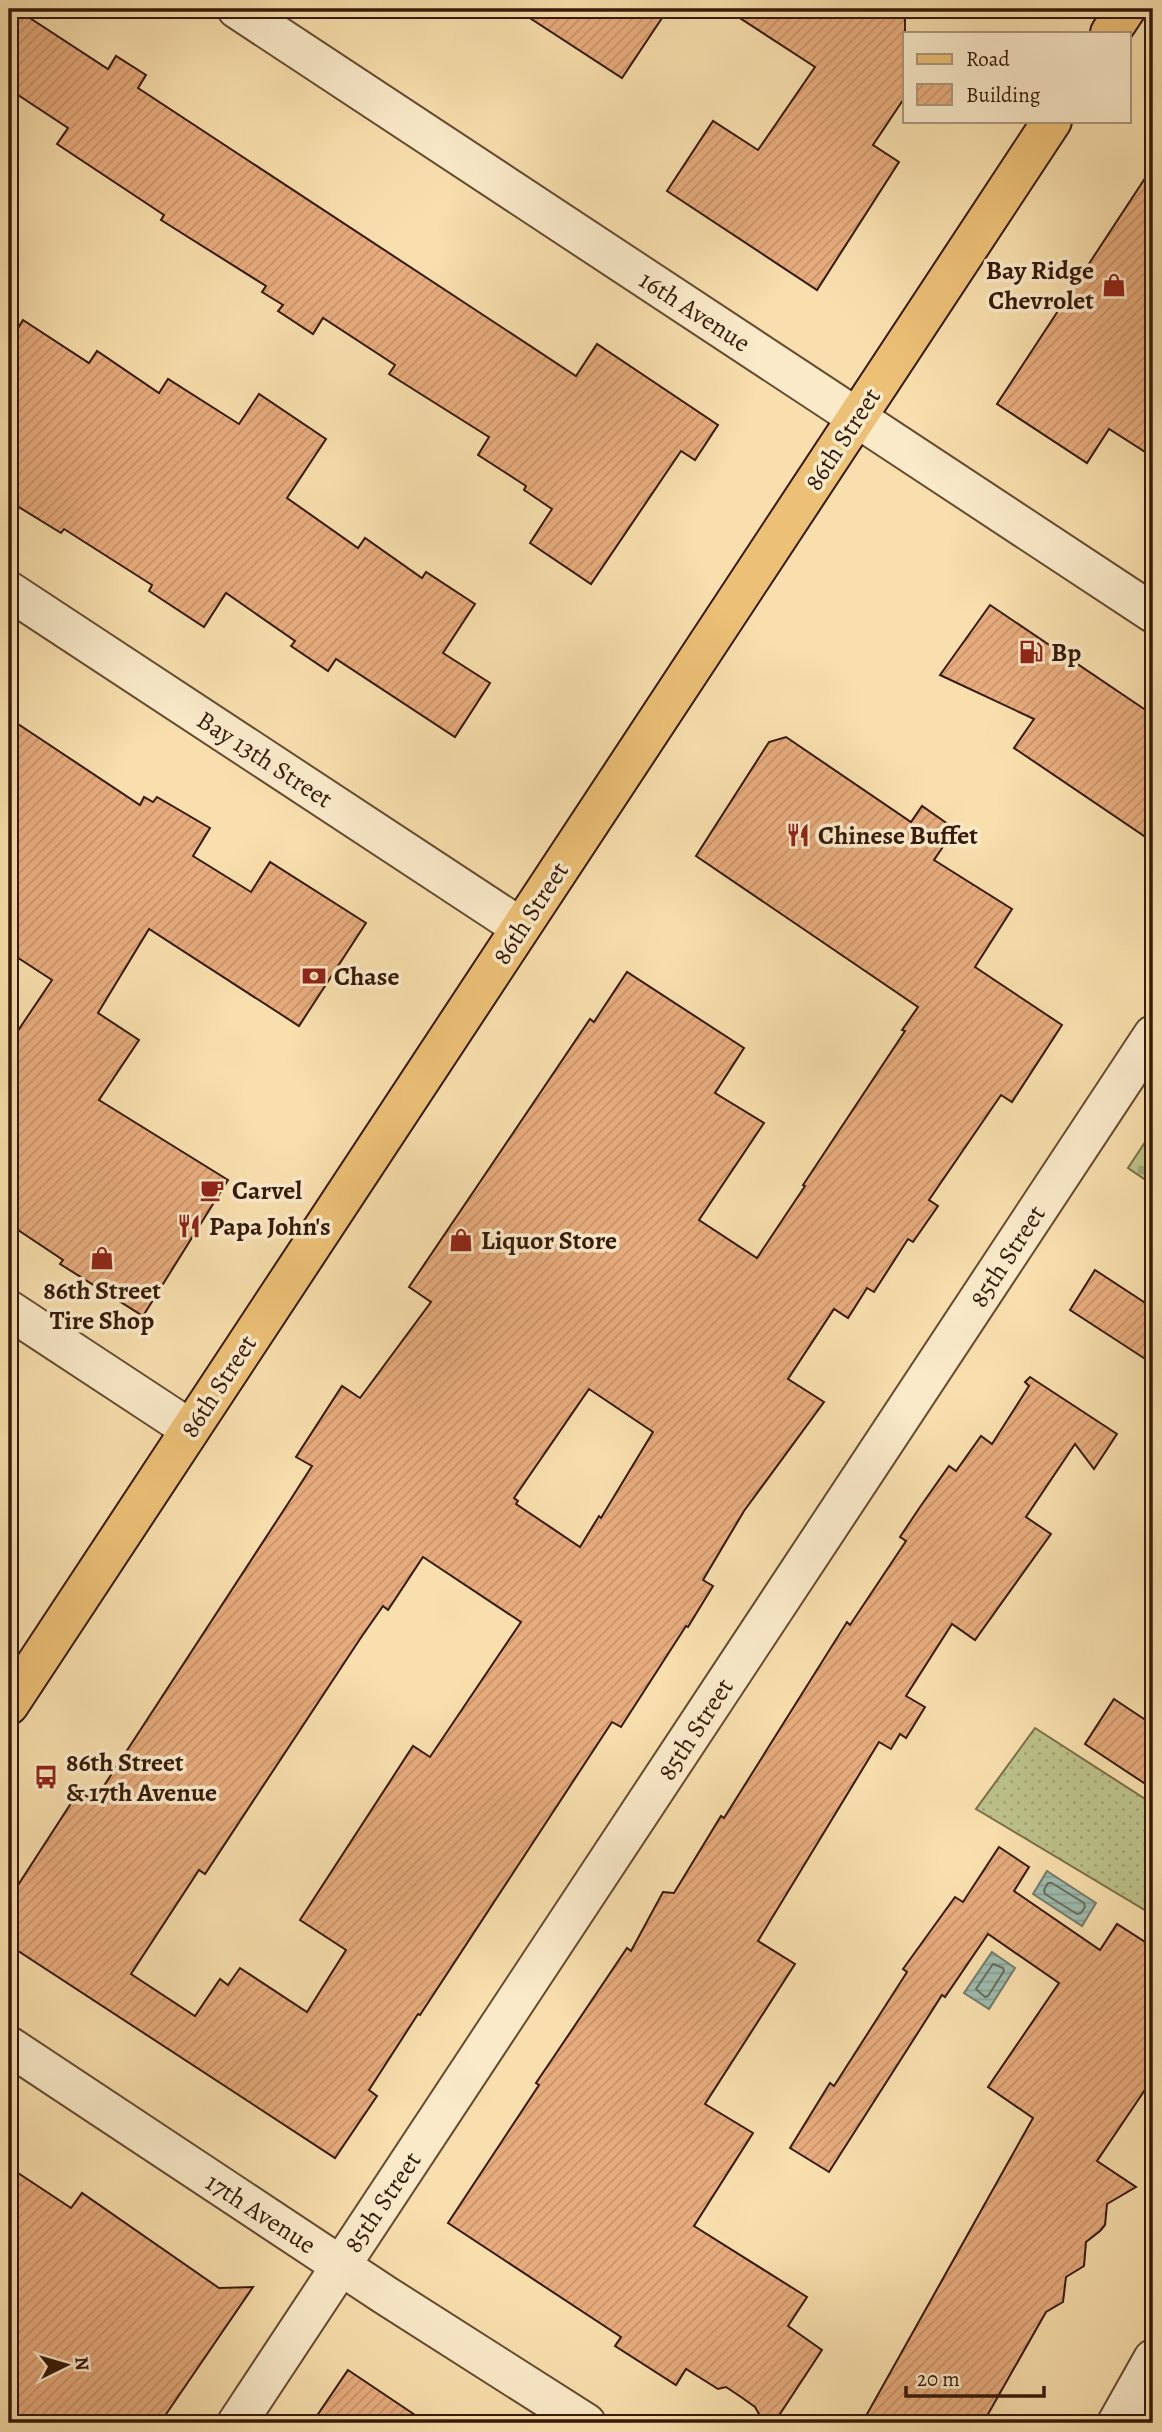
<svg xmlns="http://www.w3.org/2000/svg" width="1162" height="2432" font-family="Alegreya,serif">
<defs>
<pattern id="grass-dots" width="8" height="8" patternUnits="userSpaceOnUse" patternTransform="scale(1.75)"><rect width="8" height="8" fill="#bdc28a"/><path d="M2 2h.1M6 6h.1" fill="none" stroke="#a3a676" stroke-width="1.8" stroke-linecap="round"/></pattern>
<pattern id="cemetery-stones" width="16" height="16" patternUnits="userSpaceOnUse" patternTransform="scale(1.75)"><rect width="16" height="16" fill="#bdc28a"/><path d="M2 7V4a2 2 0 0 1 4 0v3zM10 15v-3a2 2 0 0 1 4 0v3z" fill="#a3a676"/></pattern>
<pattern id="water-rules" width="6" height="5" patternUnits="userSpaceOnUse" patternTransform="scale(1.75)"><rect width="6" height="5" fill="#9ebcaf"/><path d="M0 2.5h6" fill="none" stroke="#89a195"/></pattern>
<pattern id="building-hatch" width="6" height="6" patternUnits="userSpaceOnUse" patternTransform="scale(1.75)"><rect width="6" height="6" fill="#e7ac7d"/><path d="M-1 1l2-2M0 6l6-6M5 7l2-2" fill="none" stroke="#c7936b"/></pattern>
</defs>
<rect width="100%" height="100%" fill="#f8dfad"/>
<filter id="stains"><feTurbulence type="fractalNoise" baseFrequency=".00286" numOctaves="4"/><feColorMatrix values="0 0 0 0 .2 0 0 0 0 .09 0 0 0 0 .02 0 0 0 .5 -.17"/></filter>
<radialGradient id="worn" r=".72"><stop offset=".6" stop-color="#630" stop-opacity="0"/><stop offset="1" stop-color="#630" stop-opacity=".3"/></radialGradient>
<!-- grass -->
<path fill="url(#grass-dots)" stroke="#7a6e49" stroke-width="2" d="M 1035,1728 L 1153,1804 L 1153,1915 L 976,1809 Z"/>
<!-- cemetery -->
<path fill="url(#cemetery-stones)" stroke="#7a6e49" stroke-width="2" d="M 1153,1130 L 1153,1185 L 1128,1168 Z"/>
<!-- water -->
<g fill="url(#water-rules)" stroke="#747b6c" stroke-width="2">
<path d="M 1047,1871 L 1096,1903 L 1082,1926 L 1033,1894 Z"/>
<path d="M 992,1952 L 1015,1968 L 989,2009 L 964,1993 Z"/>
</g>
<g fill="none" stroke-linecap="round" stroke-linejoin="round">
<!-- shore -->
<g stroke="#6a6b5c" stroke-width="2">
<path d="M 1048,1883 L 1052,1883 L 1084,1903 L 1085,1907 L 1081,1913 L 1077,1914 L 1045,1894 L 1044,1890 Z"/>
<path d="M 993,1964 L 1003,1968 L 1004,1971 L 988,1996 L 985,1997 L 976,1989 Z"/>
</g>
</g>
<!-- building -->
<g fill="url(#building-hatch)" stroke="#361a08" stroke-width="2" fill-rule="evenodd">
<path d="M 9,9 L 16,9 L 108,69 L 116,56 L 146,75 L 138,88 L 576,376 L 597,344 L 718,425 L 695,460 L 681,451 L 591,584 L 530,543 L 552,509 L 524,490 L 526,486 L 478,455 L 489,437 L 389,374 L 395,365 L 323,318 L 313,334 L 278,311 L 283,305 L 262,292 L 266,286 L 161,220 L 164,215 L 57,144 L 68,128 L 9,89 Z"/>
<path d="M 516,9 L 668,9 L 622,78 Z"/>
<path d="M 726,9 L 905,9 L 905,97 L 873,145 L 899,162 L 817,290 L 667,191 L 713,121 L 758,150 L 815,67 Z"/>
<path d="M 1153,166 L 1153,457 L 1109,429 L 1087,463 L 997,404 Z"/>
<path d="M 23,320 L 89,363 L 97,351 L 159,393 L 168,379 L 239,424 L 259,394 L 326,439 L 287,498 L 358,548 L 365,538 L 422,578 L 426,572 L 475,604 L 443,653 L 490,683 L 455,737 L 336,659 L 328,671 L 291,646 L 295,641 L 226,593 L 204,627 L 149,591 L 152,585 L 64,529 L 61,533 L 9,501 L 9,342 Z"/>
<path d="M 990,605 L 1153,715 L 1153,842 L 1014,748 L 1034,719 L 940,675 Z"/>
<path d="M 9,718 L 140,805 L 144,797 L 153,802 L 157,797 L 210,828 L 193,856 L 251,892 L 270,862 L 366,923 L 299,1026 L 149,929 L 98,1013 L 139,1040 L 99,1100 L 228,1180 L 143,1316 L 60,1264 L 63,1260 L 9,1224 L 9,1044 L 52,980 L 9,952 Z"/>
<path d="M 786,737 L 911,822 L 922,806 L 955,829 L 934,860 L 1012,909 L 975,967 L 1062,1025 L 1012,1102 L 1001,1095 L 929,1200 L 938,1206 L 913,1242 L 908,1239 L 874,1292 L 867,1288 L 848,1318 L 834,1309 L 788,1379 L 824,1402 L 744,1511 L 703,1580 L 713,1586 L 688,1627 L 686,1626 L 621,1727 L 612,1722 L 420,2015 L 418,2014 L 369,2090 L 377,2096 L 335,2158 L 9,1945 L 9,1899 L 79,1791 L 94,1801 L 289,1502 L 312,1466 L 296,1457 L 342,1386 L 360,1398 L 431,1302 L 409,1287 L 590,1019 L 594,1022 L 627,972 L 744,1048 L 715,1093 L 764,1123 L 699,1220 L 757,1258 L 805,1186 L 803,1185 L 905,1031 L 902,1030 L 918,1007 L 696,856 L 769,742 ZM 589,1389 L 653,1432 L 601,1518 L 599,1516 L 580,1547 L 516,1504 L 518,1501 L 514,1498 ZM 423,1557 L 521,1622 L 430,1757 L 413,1746 L 300,1920 L 346,1950 L 307,2012 L 240,1968 L 228,1985 L 220,1979 L 195,2016 L 131,1974 L 199,1870 L 205,1874 L 360,1639 L 383,1606 L 388,1610 Z"/>
<path d="M 1095,1270 L 1153,1308 L 1153,1364 L 1070,1310 Z"/>
<path d="M 1030,1377 L 1117,1434 L 1094,1469 L 1075,1444 L 1026,1517 L 1051,1534 L 975,1640 L 952,1624 L 906,1696 L 925,1707 L 906,1738 L 900,1734 L 891,1749 L 879,1742 L 758,1941 L 795,1964 L 705,2104 L 753,2133 L 694,2226 L 807,2297 L 788,2326 L 822,2350 L 774,2423 L 764,2423 L 755,2407 L 741,2397 L 726,2387 L 718,2389 L 686,2369 L 676,2385 L 615,2346 L 621,2337 L 448,2223 L 539,2085 L 536,2083 L 557,2052 L 627,1948 L 631,1951 L 663,1892 L 674,1893 L 721,1816 L 724,1818 L 847,1622 L 850,1625 L 906,1541 L 900,1537 L 920,1507 L 949,1466 L 956,1471 L 981,1436 L 992,1444 L 1029,1386 L 1025,1382 Z"/>
<path d="M 1114,1699 L 1153,1725 L 1153,1789 L 1085,1744 Z"/>
<path d="M 999,1847 L 1029,1867 L 1014,1891 L 1100,1950 L 1117,1924 L 1153,1947 L 1153,2078 L 1097,2161 L 1136,2187 L 1107,2204 L 1105,2225 L 1100,2231 L 1086,2242 L 1084,2266 L 1066,2277 L 1063,2302 L 1046,2312 L 983,2423 L 862,2423 L 1033,2118 L 988,2087 L 1059,1983 L 988,1934 L 945,1997 L 942,1995 L 829,2172 L 790,2148 L 830,2083 L 834,2086 L 907,1972 L 903,1969 L 955,1897 L 963,1902 Z"/>
<path d="M 9,2167 L 71,2208 L 82,2193 L 219,2288 L 253,2287 L 160,2423 L 9,2423 Z"/>
<path d="M 348,2370 L 427,2423 L 312,2423 Z"/>
</g>
<g fill="none" stroke-linecap="round" stroke-linejoin="round">
<!-- minor casing -->
<g stroke="#664b31" stroke-width="42">
<g id="minor">
<path d="M 237,9 L 1153,613"/>
<path d="M 9,591 L 520,927"/>
<path d="M 9,1310 L 190,1429"/>
<path d="M 9,2046 L 385,2295 L 586,2423"/>
<path d="M 237,2423 L 1153,1035"/>
<path d="M 1117,2423 L 1153,2359"/>
</g>
</g>
<!-- major casing -->
<g stroke="#361a08" stroke-width="42">
<g id="major">
<path d="M 1110,33 L 1126,9"/>
<path d="M 9,1705 L 1052,121"/>
</g>
</g>
<!-- minor -->
<use href="#minor" stroke="#faeaca" stroke-width="38"/>
<!-- major -->
<use href="#major" stroke="#ecc076" stroke-width="38"/>
</g>
<!-- icons -->
<defs>
<g id="shop-bare" transform="scale(1.89)"><path d="M-5-2.5h2.3a2.7 3.5 0 0 1 5.4 0H5L5.5 6h-11ZM-1.5-2.5h3a1.5 2.3 0 0 0-3 0Z" fill="#8f2418" stroke="#faeaca" stroke-width="2.5" paint-order="stroke"/></g>
<g id="fuel-bare" transform="scale(1.89)"><path d="M-5.5-6h7V0h2V4h1.3V-2.5L3-4.5l.8-.8L6-3V5H2.5V1h-1V6h-7ZM-4.2-4.7v3.2H.2V-4.7Z" fill="#8f2418" stroke="#faeaca" stroke-width="2.5" paint-order="stroke"/></g>
<g id="restaurant-bare" transform="scale(1.89)"><path d="M-5-6h1v4h1v-4h1v4h1v-4h1v5L-1.5 .5V6h-2V.5L-5-1ZM5-6V6H3V1.5H1.5Q1.5-4 5-6Z" fill="#8f2418" stroke="#faeaca" stroke-width="2.5" paint-order="stroke"/></g>
<g id="bank-bare" transform="scale(1.89)"><path d="M-6-4H6V4H-6ZM0-2.3a2.3 2.3 0 1 0 0 4.6a2.3 2.3 0 1 0 0-4.6Z" fill="#8f2418" stroke="#faeaca" stroke-width="2.5" paint-order="stroke"/></g>
<g id="cafe-bare" transform="scale(1.89)"><path d="M-5.5-4.5H6V0H3Q3 3.5 0 3.5H-2.5Q-5.5 3.5-5.5 0ZM3-3.2v2h1.7v-2ZM-6 4.5H4V6H-6Z" fill="#8f2418" stroke="#faeaca" stroke-width="2.5" paint-order="stroke"/></g>
<g id="bus-bare" transform="scale(1.89)"><path d="M-5-6H5V4H4V6H2V4H-2V6H-4V4H-5ZM-3.5-4V0h7V-4ZM-3.5 1.2v1.5H-2V1.2ZM2 1.2v1.5H3.5V1.2Z" fill="#8f2418" stroke="#faeaca" stroke-width="2.5" paint-order="stroke"/></g>
</defs>
<g fill-rule="evenodd">
<use href="#shop-bare" x="1114" y="285"/>
<use href="#fuel-bare" x="1031" y="652"/>
<use href="#restaurant-bare" x="798" y="835"/>
<use href="#bank-bare" x="314" y="976"/>
<use href="#cafe-bare" x="212" y="1190"/>
<use href="#restaurant-bare" x="189" y="1226"/>
<use href="#shop-bare" x="461" y="1240"/>
<use href="#shop-bare" x="102" y="1258"/>
<use href="#bus-bare" x="46" y="1777"/>
</g>
<g text-anchor="middle" stroke-width="7" stroke-linejoin="round" paint-order="stroke">
<!-- poi labels -->
<g font-size="26" font-weight="bold" fill="#361a08" stroke="#faeaca" text-anchor="start">
<text x="1094" y="279" text-anchor="end">Bay Ridge<tspan x="1094" dy="30">Chevrolet</tspan></text>
<text x="1051" y="661">Bp</text>
<text x="818" y="844">Chinese Buffet</text>
<text x="334" y="985">Chase</text>
<text x="232" y="1199">Carvel</text>
<text x="209" y="1235">Papa John's</text>
<text x="481" y="1249">Liquor Store</text>
<text x="102" y="1299" text-anchor="middle">86th Street<tspan x="102" dy="30">Tire Shop</tspan></text>
<text x="66" y="1771">86th Street<tspan x="66" dy="30">&amp; 17th Avenue</tspan></text>
</g>
<!-- street labels -->
<g font-size="26" fill="#361a08" stroke="#faeaca">
<text transform="translate(695 311) rotate(33)" y="9">16th Avenue</text>
<text transform="translate(842 439) rotate(-57)" y="9">86th Street</text>
<text transform="translate(265 759) rotate(33)" y="9">Bay 13th Street</text>
<text transform="translate(530 913) rotate(-57)" y="9">86th Street</text>
<text transform="translate(1007 1256) rotate(-57)" y="9">85th Street</text>
<text transform="translate(218 1386) rotate(-57)" y="9">86th Street</text>
<text transform="translate(695 1729) rotate(-57)" y="9">85th Street</text>
<text transform="translate(382 2202) rotate(-56)" y="9">85th Street</text>
<text transform="translate(261 2213) rotate(33)" y="9">17th Avenue</text>
</g>
</g>
<!-- margin -->
<rect width="1162" height="2432" fill="none" stroke="#f8dfad" stroke-width="35"/>
<rect x="10" y="10" width="1141" height="2411" fill="none" stroke="#361a08" stroke-width="3.5"/>
<rect x="18" y="18" width="1127" height="2397" fill="none" stroke="#361a08" stroke-width="2"/>
<!-- legend -->
<rect x="903" y="32" width="228" height="91" fill="#faeaca" stroke="#ac977c" stroke-width="2"/>
<rect x="917" y="54" width="35" height="10" fill="#ecc076" stroke="#ac977c" stroke-width="2"/>
<text x="966" y="66" font-size="21" fill="#361a08">Road</text>
<rect x="917" y="84" width="35" height="21" fill="url(#building-hatch)" stroke="#ac977c" stroke-width="2"/>
<text x="966" y="102" font-size="21" fill="#361a08">Building</text>
<!-- north arrow -->
<g transform="translate(66 2365) rotate(85)" stroke="#faeaca" stroke-width="5" paint-order="stroke">
<path d="M0-5L12 26L0 18L-12 26Z" fill="#361a08"/>
<text y="-10" font-size="19" font-weight="bold" text-anchor="middle" fill="#361a08">N</text>
</g>
<!-- scale -->
<path d="M906 2386v10h138v-10" fill="none" stroke="#361a08" stroke-width="3.5"/>
<text x="917" y="2386" font-size="21" fill="#361a08" stroke="#faeaca" stroke-width="5" paint-order="stroke">20 m</text>
<rect width="100%" height="100%" filter="url(#stains)"/>
<rect width="100%" height="100%" fill="url(#worn)"/>
</svg>
